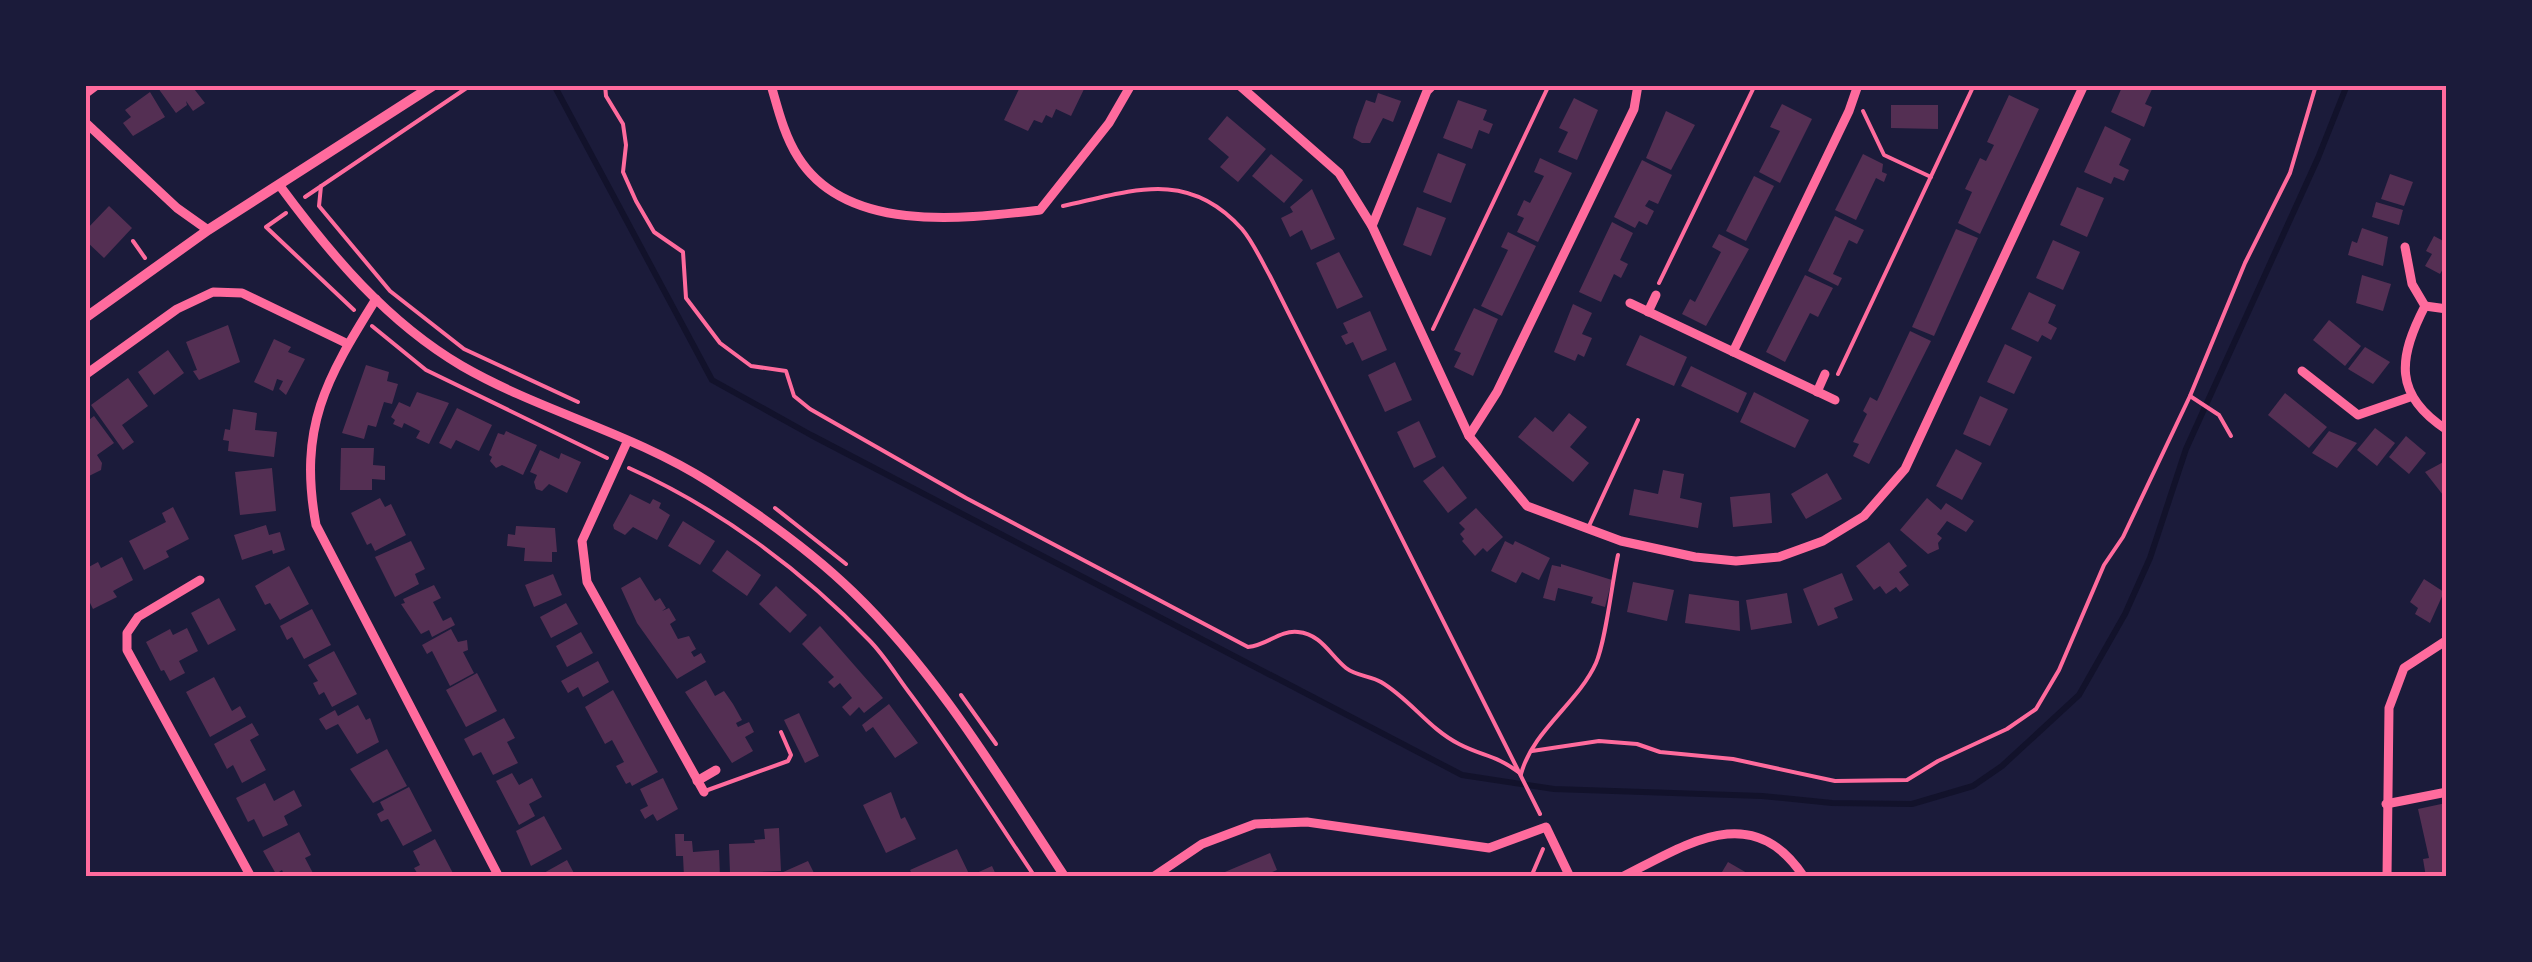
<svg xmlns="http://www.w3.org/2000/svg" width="2532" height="962" font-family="'Exo 2',sans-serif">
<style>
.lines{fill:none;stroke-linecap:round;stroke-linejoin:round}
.stream{stroke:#12122b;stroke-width:6}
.building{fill:#542f53}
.path{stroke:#ff6b9d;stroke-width:4}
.service{stroke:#ff6b9d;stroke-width:4}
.minor{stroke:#ff6b9d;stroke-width:9}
.tertiary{stroke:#ff6b9d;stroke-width:10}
.neatline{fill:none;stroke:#ff6b9d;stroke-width:4}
</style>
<rect width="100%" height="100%" fill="#1b1b3a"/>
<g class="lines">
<polyline class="stream" points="554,85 712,380 811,435 1462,775 1554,789 1762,796 1832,803 1912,804 1973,786 2002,766 2079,695 2125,614 2150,558 2186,449 2318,158 2347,85"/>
</g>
<g class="building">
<polygon points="163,85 191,85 205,103 193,111 186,101 187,105 176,113 158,88"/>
<polygon points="1021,85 1086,85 1071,116 1056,109 1052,118 1046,115 1042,123 1034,120 1028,131 1004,120"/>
<polygon points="2123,85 2154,85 2145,104 2152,107 2144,127 2111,112"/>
<polygon points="150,92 165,117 133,136 123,123 131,117 125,110"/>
<polygon points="1378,93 1401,101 1393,122 1383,118 1370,143 1362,143 1353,138 1356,127 1366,100 1375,103"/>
<polygon points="2009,95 2039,109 1980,234 1958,223 1972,192 1965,189 1980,158 1986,161 1994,145 1987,142"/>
<polygon points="1574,98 1598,110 1577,160 1558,152 1568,132 1559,128"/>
<polygon points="1458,100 1487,110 1483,120 1493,124 1489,134 1479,130 1472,149 1443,138"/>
<polygon points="1782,104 1812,119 1780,183 1759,172 1780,131 1770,127"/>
<polygon points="1891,105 1938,105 1938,129 1891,128"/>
<polygon points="1666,111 1695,125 1671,170 1646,158"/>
<polygon points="1227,116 1266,149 1238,182 1220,167 1229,157 1208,139"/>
<polygon points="2105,126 2131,139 2119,165 2129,170 2124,181 2114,177 2111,184 2084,172"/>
<polygon points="1438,153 1466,164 1451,203 1423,192"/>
<polygon points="1271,154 1303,180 1284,203 1252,176"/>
<polygon points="1863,154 1883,164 1882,172 1887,174 1884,182 1876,178 1856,220 1835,210"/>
<polygon points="1540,158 1572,173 1538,242 1517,232 1524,218 1517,215 1524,200 1530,203 1544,176 1534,172"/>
<polygon points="1642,160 1672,175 1658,204 1649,200 1645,206 1654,211 1647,225 1639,221 1635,228 1614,217"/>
<polygon points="2390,174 2413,182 2404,206 2381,199"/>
<polygon points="1754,176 1774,186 1746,241 1726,231"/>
<polygon points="2077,187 2104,198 2087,237 2060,225"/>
<polygon points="1312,189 1335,239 1311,250 1302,230 1290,237 1281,218 1293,212 1290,207"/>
<polygon points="2376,202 2403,210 2399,225 2372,217"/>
<polygon points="109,206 132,228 104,258 85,240 85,231"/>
<polygon points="1417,207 1446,218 1431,256 1403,245"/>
<polygon points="1835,216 1864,230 1857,244 1849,240 1833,274 1842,278 1838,286 1808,271"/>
<polygon points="1612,222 1633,233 1620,260 1628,264 1621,278 1614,274 1601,302 1579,292"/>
<polygon points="2362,228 2388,237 2383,266 2348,255 2352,241 2357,243"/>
<polygon points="1956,229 1978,238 1934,336 1912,327"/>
<polygon points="1508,232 1536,246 1502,316 1481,306 1508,250 1501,247"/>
<polygon points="1719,234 1749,249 1706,326 1682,314 1690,299 1695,302 1721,252 1712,247"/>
<polygon points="2434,236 2447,243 2447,262 2440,274 2425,266 2432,254 2426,251"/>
<polygon points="2053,240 2080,252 2063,290 2036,278"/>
<polygon points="1339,252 1363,297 1337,309 1316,263"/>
<polygon points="1805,275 1833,288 1818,317 1810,313 1785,362 1766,352"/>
<polygon points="2362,275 2391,284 2383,311 2356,303"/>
<polygon points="2029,292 2056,305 2048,323 2057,328 2051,340 2042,335 2038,342 2011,329"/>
<polygon points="1573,304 1592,313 1582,334 1592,338 1584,357 1578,354 1575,361 1554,352"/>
<polygon points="1474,308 1498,319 1473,376 1454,367 1461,353 1454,350"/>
<polygon points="1370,311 1387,350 1362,361 1353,342 1346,345 1341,336 1348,333 1343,323"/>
<polygon points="2329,320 2361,346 2345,366 2313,340"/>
<polygon points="228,325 240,362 199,380 193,371 197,370 186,342"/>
<polygon points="1910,331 1931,341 1869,464 1853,456 1859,444 1853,442 1867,414 1863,411 1870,397 1877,401"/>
<polygon points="1640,335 1687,357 1674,386 1626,365"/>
<polygon points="274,339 291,347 288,352 305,359 286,395 279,389 283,381 277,379 273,391 254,382"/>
<polygon points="2005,344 2032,357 2014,394 1987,382"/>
<polygon points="2365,347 2390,362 2373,384 2348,369"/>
<polygon points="168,350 184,373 154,395 138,372"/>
<polygon points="1395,362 1412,400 1385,412 1368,375"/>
<polygon points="366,365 389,372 387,381 398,384 392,404 384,402 376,427 368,425 364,439 342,433"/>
<polygon points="1691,366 1747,393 1738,413 1681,386"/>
<polygon points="128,378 148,406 122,425 134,442 123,450 91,405"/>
<polygon points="417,392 449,403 429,444 416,438 420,431 404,423 402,428 393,424 395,420 391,417 399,402 410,407"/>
<polygon points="1754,392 1809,420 1795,448 1740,422"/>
<polygon points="2285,393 2327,427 2309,448 2268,415"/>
<polygon points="1980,396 2008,409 1990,446 1963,434"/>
<polygon points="457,408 492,425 479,451 456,440 451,449 439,443"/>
<polygon points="233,409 257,413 255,430 277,432 274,457 228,451 229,441 223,440 225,429 230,430"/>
<polygon points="1569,413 1587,427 1570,447 1589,463 1573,482 1518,437 1535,417 1553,432"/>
<polygon points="94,416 114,443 97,455 102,463 101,470 85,478 85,423"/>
<polygon points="1419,421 1436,457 1414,468 1397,432"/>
<polygon points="2375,428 2395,443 2377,466 2357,450"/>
<polygon points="506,431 537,445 523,475 502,465 496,468 490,461 492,457 489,455 498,433 504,435"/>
<polygon points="2329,431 2357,443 2337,468 2312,453"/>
<polygon points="2406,436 2426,453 2409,474 2389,457"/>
<polygon points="341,448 374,448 373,465 385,466 385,480 372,479 372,490 340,490"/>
<polygon points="1956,449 1982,463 1962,500 1936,486"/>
<polygon points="540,450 559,459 561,453 581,462 567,493 549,484 542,491 536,489 534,482 537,475 530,472"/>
<polygon points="2447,460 2447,493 2443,495 2425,472"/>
<polygon points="1443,466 1467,498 1448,513 1423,481"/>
<polygon points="272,468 276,511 240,515 235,472"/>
<polygon points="1663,470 1684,474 1680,498 1702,503 1698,528 1629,515 1634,489 1658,494"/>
<polygon points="1827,473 1842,499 1806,519 1791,494"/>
<polygon points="1770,493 1772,523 1733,527 1730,497"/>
<polygon points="630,494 650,504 653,499 661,503 659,508 670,515 657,540 633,527 625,535 614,529 613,525"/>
<polygon points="380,498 385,507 391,504 406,535 375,551 371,543 367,545 351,513"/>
<polygon points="1927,498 1941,510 1946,503 1974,521 1966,532 1947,521 1937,534 1942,538 1938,543 1939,549 1928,554 1900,530"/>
<polygon points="173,507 189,539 166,551 169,557 144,570 129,541 166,522 162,513"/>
<polygon points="1476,508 1503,537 1487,552 1483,548 1475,556 1462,541 1464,539 1460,534 1465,529 1459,523"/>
<polygon points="683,521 715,541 700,565 668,546"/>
<polygon points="266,525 269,535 280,532 285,550 273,554 272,550 242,560 234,535"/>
<polygon points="516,526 555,528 557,552 552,552 552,562 524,561 525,548 507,546 508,534 515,535"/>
<polygon points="411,541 425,569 415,574 419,584 395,597 375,557"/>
<polygon points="1505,541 1513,545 1515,541 1550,558 1539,580 1522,572 1516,583 1491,571"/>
<polygon points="1889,542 1907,566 1899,572 1909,585 1900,592 1896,587 1886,594 1880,586 1874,590 1856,566"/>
<polygon points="727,550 761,575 747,596 712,571"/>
<polygon points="122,557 133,580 113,591 117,597 93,609 85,593 85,569 98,562 101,568"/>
<polygon points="1561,564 1612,580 1605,607 1591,603 1593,597 1558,588 1555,601 1543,598 1552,565 1561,567"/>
<polygon points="289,566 309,604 280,620 270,603 265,605 255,586"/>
<polygon points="1842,573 1853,600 1834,608 1838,618 1818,626 1803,589"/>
<polygon points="553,574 562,595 534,607 525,585"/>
<polygon points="640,577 655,601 660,598 666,608 662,611 669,608 676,620 670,624 678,639 689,636 696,649 691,652 694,657 701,653 706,662 677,679 637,623 621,588"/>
<polygon points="2424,579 2444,592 2430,623 2415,614 2418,608 2410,602"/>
<polygon points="1633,582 1674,590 1667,621 1627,612"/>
<polygon points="434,585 441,598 433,602 443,621 451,617 455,625 432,637 429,630 421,634 401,604 405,603 403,599"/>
<polygon points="776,586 807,615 790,633 759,604"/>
<polygon points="1787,593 1792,623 1751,630 1746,600"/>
<polygon points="1689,594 1739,601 1740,631 1685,623"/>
<polygon points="219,598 236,630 208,645 191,613"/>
<polygon points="566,603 578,624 551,638 540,617"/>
<polygon points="312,609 331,645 304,659 292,637 287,640 280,626"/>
<polygon points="820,626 883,698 864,713 859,707 850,716 842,707 852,698 840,683 834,688 828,682 834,677 802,644"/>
<polygon points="187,628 198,651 179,661 185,673 170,681 164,670 161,671 146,642 170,629 173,635"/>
<polygon points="451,629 458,642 467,640 468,650 463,652 474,673 450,686 432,651 427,654 422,645"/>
<polygon points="581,632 593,653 567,667 556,646"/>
<polygon points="334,651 357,694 332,707 324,692 319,695 313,683 318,681 308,665"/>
<polygon points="598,661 609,682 583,697 578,687 568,693 561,681"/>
<polygon points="477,673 497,711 466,727 446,690"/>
<polygon points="214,677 232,711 240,706 246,717 210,737 186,692"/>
<polygon points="706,680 715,696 724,691 733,704 742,720 736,723 738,727 749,722 754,732 745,737 753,751 732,763 685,692"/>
<polygon points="613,690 658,772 632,786 630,782 626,784 616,766 624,762 612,740 605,744 585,707"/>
<polygon points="889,704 918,743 895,758 873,727 866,732 862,725"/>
<polygon points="358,705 366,720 370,718 379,742 357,754 338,724 326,730 319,719 335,710 338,716"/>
<polygon points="799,713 819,756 805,763 784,720"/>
<polygon points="504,718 515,738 507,742 518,763 493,775 481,752 473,756 464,739"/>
<polygon points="252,723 259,735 250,740 266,770 242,783 233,765 227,769 214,744"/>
<polygon points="387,749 407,786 373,803 350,769"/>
<polygon points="512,773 519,785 532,778 542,797 529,804 535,816 519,825 496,781"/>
<polygon points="663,778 678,809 657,821 653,814 645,819 640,810 648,806 640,789"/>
<polygon points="265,783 274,801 294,790 302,806 284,816 288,825 263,837 254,819 248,822 236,798"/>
<polygon points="409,787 432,831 403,846 388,819 381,822 377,814 384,810 380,802"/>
<polygon points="891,792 901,819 905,817 916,839 886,853 863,805"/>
<polygon points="2446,803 2447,877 2426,877 2423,859 2429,858 2418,809"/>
<polygon points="544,816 562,849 531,866 516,831"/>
<polygon points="779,828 781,871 730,873 729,844 755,843 754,840 765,839 764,829"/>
<polygon points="299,832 311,855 305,858 314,875 285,877 282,870 276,874 263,851"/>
<polygon points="675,834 684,834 684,841 692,841 693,852 719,850 720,877 684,877 683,856 676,856"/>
<polygon points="435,839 455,877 426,877 424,873 419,876 414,868 420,865 413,851"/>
<polygon points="957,849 970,876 992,866 997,877 913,877 910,870"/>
<polygon points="1270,853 1277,870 1261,877 1213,877"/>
<polygon points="567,860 576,877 543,877 542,874"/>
<polygon points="808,861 816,877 783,877 781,873"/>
<polygon points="1728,862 1747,873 1745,877 1719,877"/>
</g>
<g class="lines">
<g class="path">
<path d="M605 85 606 96 623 124 626 145 623 172 636 201 654 232 683 252 686 298 720 343 751 366 786 371 794 396 810 409 966 498 1248 647C1268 645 1279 630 1298 632 1321 634 1330 655 1346 668 1356 676 1371 676 1381 682 1410 699 1429 729 1459 744 1484 757 1495 754 1521 774"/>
<polyline points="1863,111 1884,155 1931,177"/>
<polyline points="321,186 319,206 390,291 464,349 578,402"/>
<polyline points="305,197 471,85"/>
<path d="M1063 206C1131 191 1188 168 1242 229 1253 242 1261 260 1270 276L1540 814"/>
<polyline points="286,213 266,227 354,310"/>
<polyline points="133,241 145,258"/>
<polyline points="1659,283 1755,85"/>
<polyline points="372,326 426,370 607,458"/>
<polyline points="1433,329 1549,85"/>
<polyline points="1838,374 1974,85"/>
<polyline points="2190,396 2219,415 2231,436"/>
<path d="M629 468C718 508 802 570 869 640 885 656 897 677 911 695 955 754 994 816 1035 877"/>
<polyline points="775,508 846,564"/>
<polyline points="961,695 996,744"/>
<polyline points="1532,751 1599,741 1637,744 1660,752 1733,759 1835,781 1907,780 1938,761 2007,729 2036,709 2059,670 2104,565 2123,537 2190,396 2245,263 2290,173 2316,85"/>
<path d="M1521 774C1533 730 1578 703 1596 663 1606 640 1612 582 1618 555"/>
<polyline points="1531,877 1543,849"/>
</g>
<g class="service">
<polyline points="1589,526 1638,420"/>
<polyline points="705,791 788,761 791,755 781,732"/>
</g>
<g class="minor">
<path d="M771 85C778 109 784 135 798 157 846 234 963 219 1040 210L1109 123 1131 85"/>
<polyline points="1239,85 1339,173 1372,226 1469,436 1527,506 1621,541 1695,557 1736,561 1779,557 1823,541 1864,516 1905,469 2084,85"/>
<polyline points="85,94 97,85"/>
<polyline points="85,122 177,208 208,230"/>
<path d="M280 186C331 255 387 322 462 366 540 411 632 433 709 482 759 514 810 550 853 592 938 674 1000 779 1065 877"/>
<polyline points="1372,226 1427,91 1433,85"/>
<path d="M2405 247 2412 284 2425 306C2398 358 2393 395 2447 430"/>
<path d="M376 299C326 379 298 427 316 525L499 877"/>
<polyline points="1630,303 1835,400"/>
<polyline points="2425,306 2447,309"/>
<polyline points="1648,312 1656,295"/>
<polyline points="1733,352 1849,111 1858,85"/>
<polyline points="2302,371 2358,415 2410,397"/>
<polyline points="85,375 177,309 213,292 242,293 348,344"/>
<polyline points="1817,392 1825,374"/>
<polyline points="1469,436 1497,392 1634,109 1638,85"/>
<polyline points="627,442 582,541 587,582 704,792"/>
<polyline points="200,580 138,617 127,633 127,650 251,877"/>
<polyline points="697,781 716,770"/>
<polyline points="2386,804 2447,792"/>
<polyline points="1153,877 1202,844 1255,824 1307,822 1489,848 1546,827 1570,877"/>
<path d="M1622 877C1686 845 1752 798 1804 877"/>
<polyline points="2387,877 2389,708 2404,668 2447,640"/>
</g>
<polyline class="tertiary" points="85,318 208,230 434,85"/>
</g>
<rect width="2532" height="962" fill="none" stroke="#1b1b3a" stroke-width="175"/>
<rect x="88" y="88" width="2356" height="786" class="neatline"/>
</svg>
